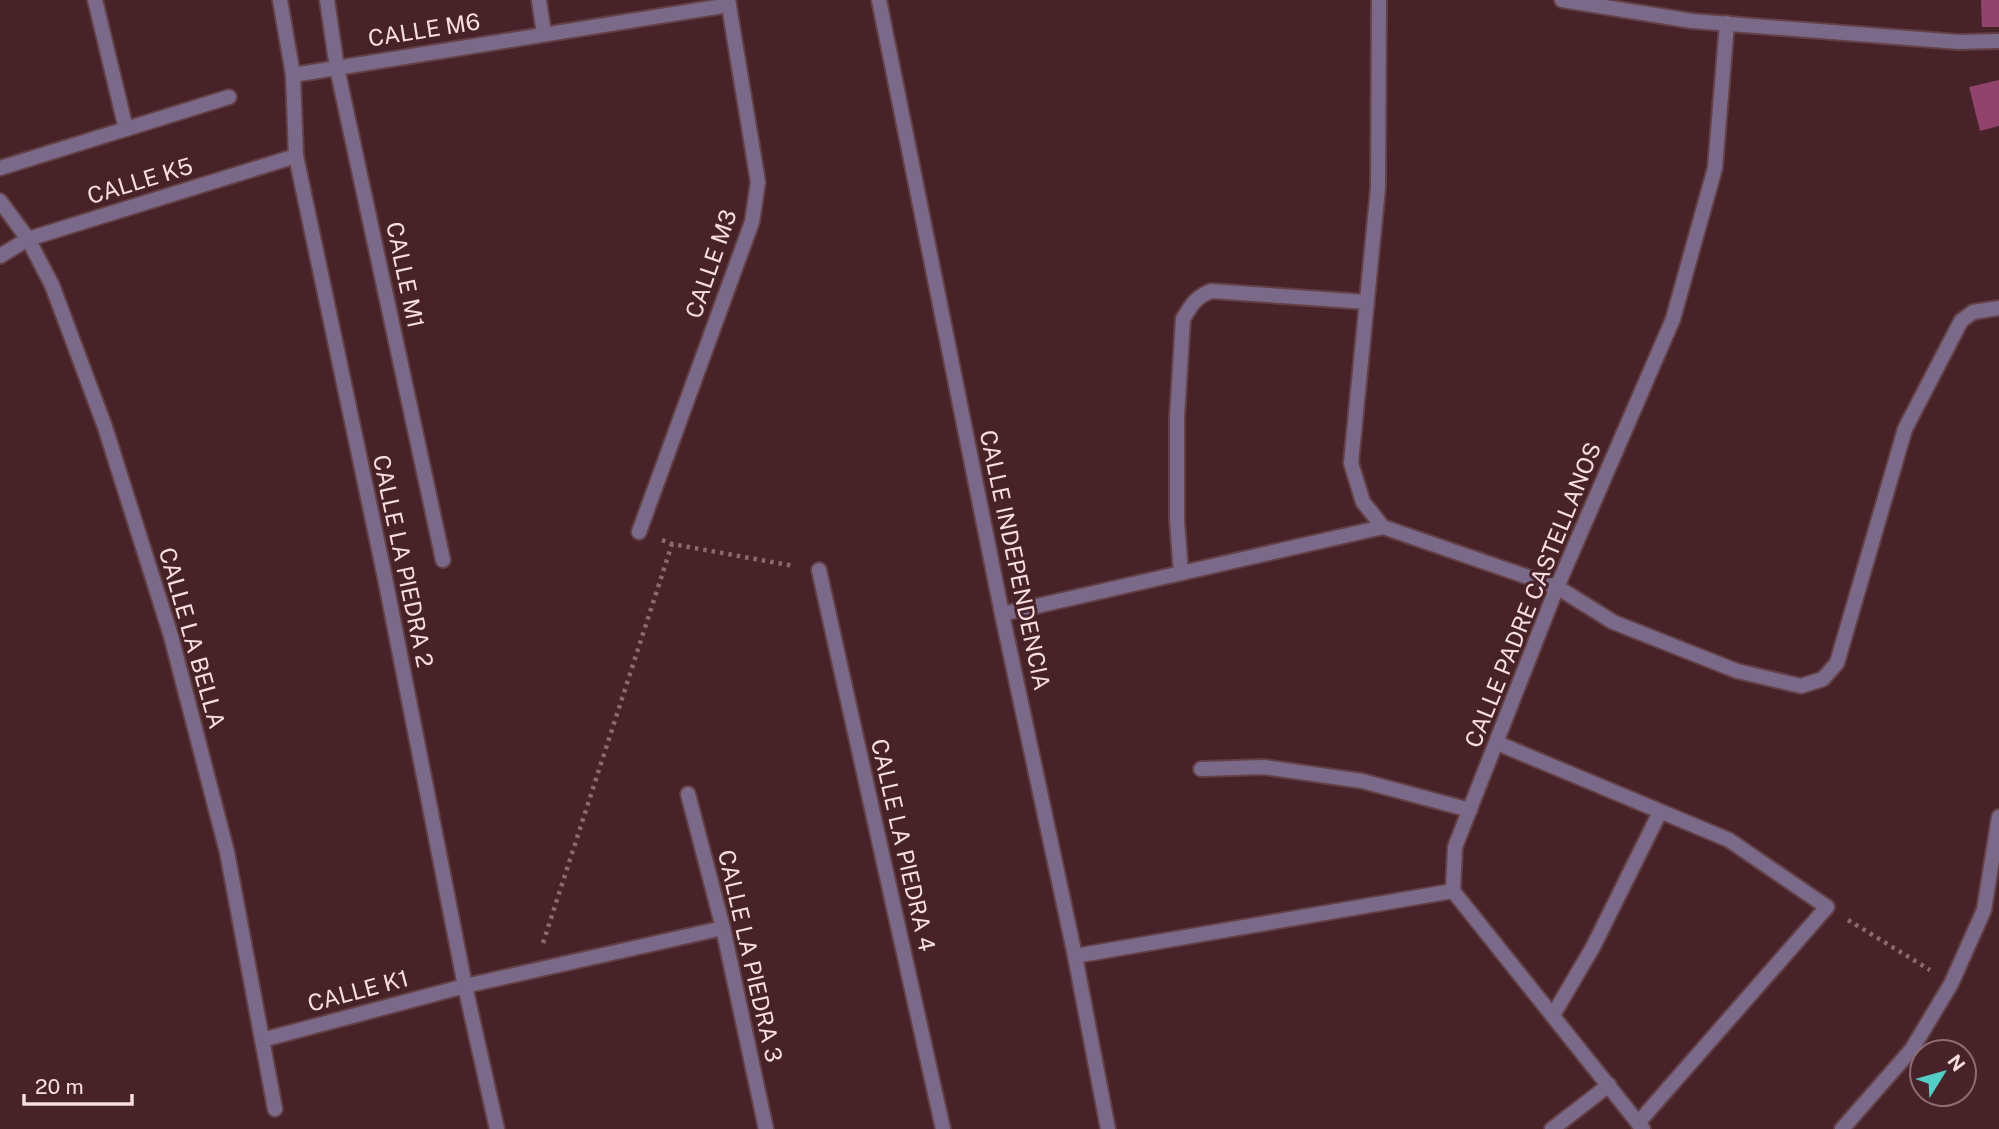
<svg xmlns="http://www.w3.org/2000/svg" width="1999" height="1129" font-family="'Public Sans',sans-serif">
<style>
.building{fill:#92436b}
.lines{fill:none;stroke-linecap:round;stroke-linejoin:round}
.lane-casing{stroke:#634045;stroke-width:18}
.street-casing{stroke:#634045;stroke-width:18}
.path{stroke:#8b6a6f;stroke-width:4.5;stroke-dasharray:3.5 5;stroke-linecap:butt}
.lane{stroke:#7b6989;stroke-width:14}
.street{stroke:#7b6989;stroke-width:14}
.labels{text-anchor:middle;stroke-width:6;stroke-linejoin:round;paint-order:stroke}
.street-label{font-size:23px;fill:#f7dde0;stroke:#472228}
</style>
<rect width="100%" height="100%" fill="#472228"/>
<g class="building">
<polygon points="1981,0 1999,0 1999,27 1982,27"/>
<polygon points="1999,80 1999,126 1980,131 1969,87"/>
</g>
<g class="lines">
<g class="lane-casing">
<g id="lane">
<polyline points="95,0 126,129"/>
<polyline points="327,0 337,68 443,560"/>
<polyline points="539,0 544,34"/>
<polyline points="293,75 729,5"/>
<polyline points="0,168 229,97"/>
<polyline points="0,201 28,239 52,285 105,427 171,636 227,852 275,1109"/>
<polyline points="639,532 752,222 758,182 728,0"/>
<polyline points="819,570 943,1129"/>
<polyline points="688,794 723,928 766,1129"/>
<polyline points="262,1040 465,986 723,928"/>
</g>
</g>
<g class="street-casing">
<g id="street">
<polyline points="280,0 293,75 296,156 385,578 465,986 497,1129"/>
<polyline points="879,0 1002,614 1075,956 1108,1129"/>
<polyline points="1379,0 1378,188 1351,463 1363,502 1383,527 1557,587 1613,622 1737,671 1801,686 1823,679 1837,663 1905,429 1961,321 1973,312 1999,308"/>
<polyline points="1562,0 1692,21 1959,42 1999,41"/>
<polyline points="0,256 28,239 296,156"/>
<path d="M1181 573 1177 521V417L1183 319C1191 305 1196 297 1211 291L1367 302"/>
<polyline points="1002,614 1383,527"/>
<polyline points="1497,743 1729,840 1827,907 1638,1123"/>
<polyline points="1201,769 1264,767 1362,781 1470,810"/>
<polyline points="1075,956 1453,891"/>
<polyline points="1553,1015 1593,947 1660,812"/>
<polyline points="1552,1129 1609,1085"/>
<polyline points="1643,1129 1453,891 1455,847 1557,587 1673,319 1715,168 1727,23"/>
<polyline points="1842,1129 1912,1049 1951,984 1984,910 1999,817"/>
</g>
</g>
<g class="path">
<polyline points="662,540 672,544 794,566"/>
<polyline points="1848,920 1930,970"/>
<polyline points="543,943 672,544"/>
</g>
<use href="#lane" class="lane"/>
<use href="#street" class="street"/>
</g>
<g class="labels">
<g class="street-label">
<text transform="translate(424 30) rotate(-9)" y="8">CALLE M6</text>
<text transform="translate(140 181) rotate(-17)" y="8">CALLE K5</text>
<text transform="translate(711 264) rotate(-71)" y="8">CALLE M3</text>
<text transform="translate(405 275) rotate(78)" y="8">CALLE M1</text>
<text transform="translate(1015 560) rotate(78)" y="8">CALLE INDEPENDENCIA</text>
<text transform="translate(403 561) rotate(78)" y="8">CALLE LA PIEDRA 2</text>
<text transform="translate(1533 595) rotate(-68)" y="8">CALLE PADRE CASTELLANOS</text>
<text transform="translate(192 638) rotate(74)" y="8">CALLE LA BELLA</text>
<text transform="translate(903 845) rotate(77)" y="8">CALLE LA PIEDRA 4</text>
<text transform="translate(750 956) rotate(77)" y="8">CALLE LA PIEDRA 3</text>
<text transform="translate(358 991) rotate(-15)" y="8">CALLE K1</text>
</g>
</g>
<g transform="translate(1943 1073) rotate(53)"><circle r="33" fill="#472228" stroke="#8d6d72" stroke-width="2"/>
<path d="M0-5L12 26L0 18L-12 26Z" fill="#54cdc7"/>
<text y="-10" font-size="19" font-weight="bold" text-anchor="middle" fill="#f7dde0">N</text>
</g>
<path d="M24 1094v10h108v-10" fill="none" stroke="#f7dde0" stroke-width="3.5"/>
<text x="35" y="1094" font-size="21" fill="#f7dde0" stroke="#472228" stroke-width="5" paint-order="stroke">20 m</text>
</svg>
